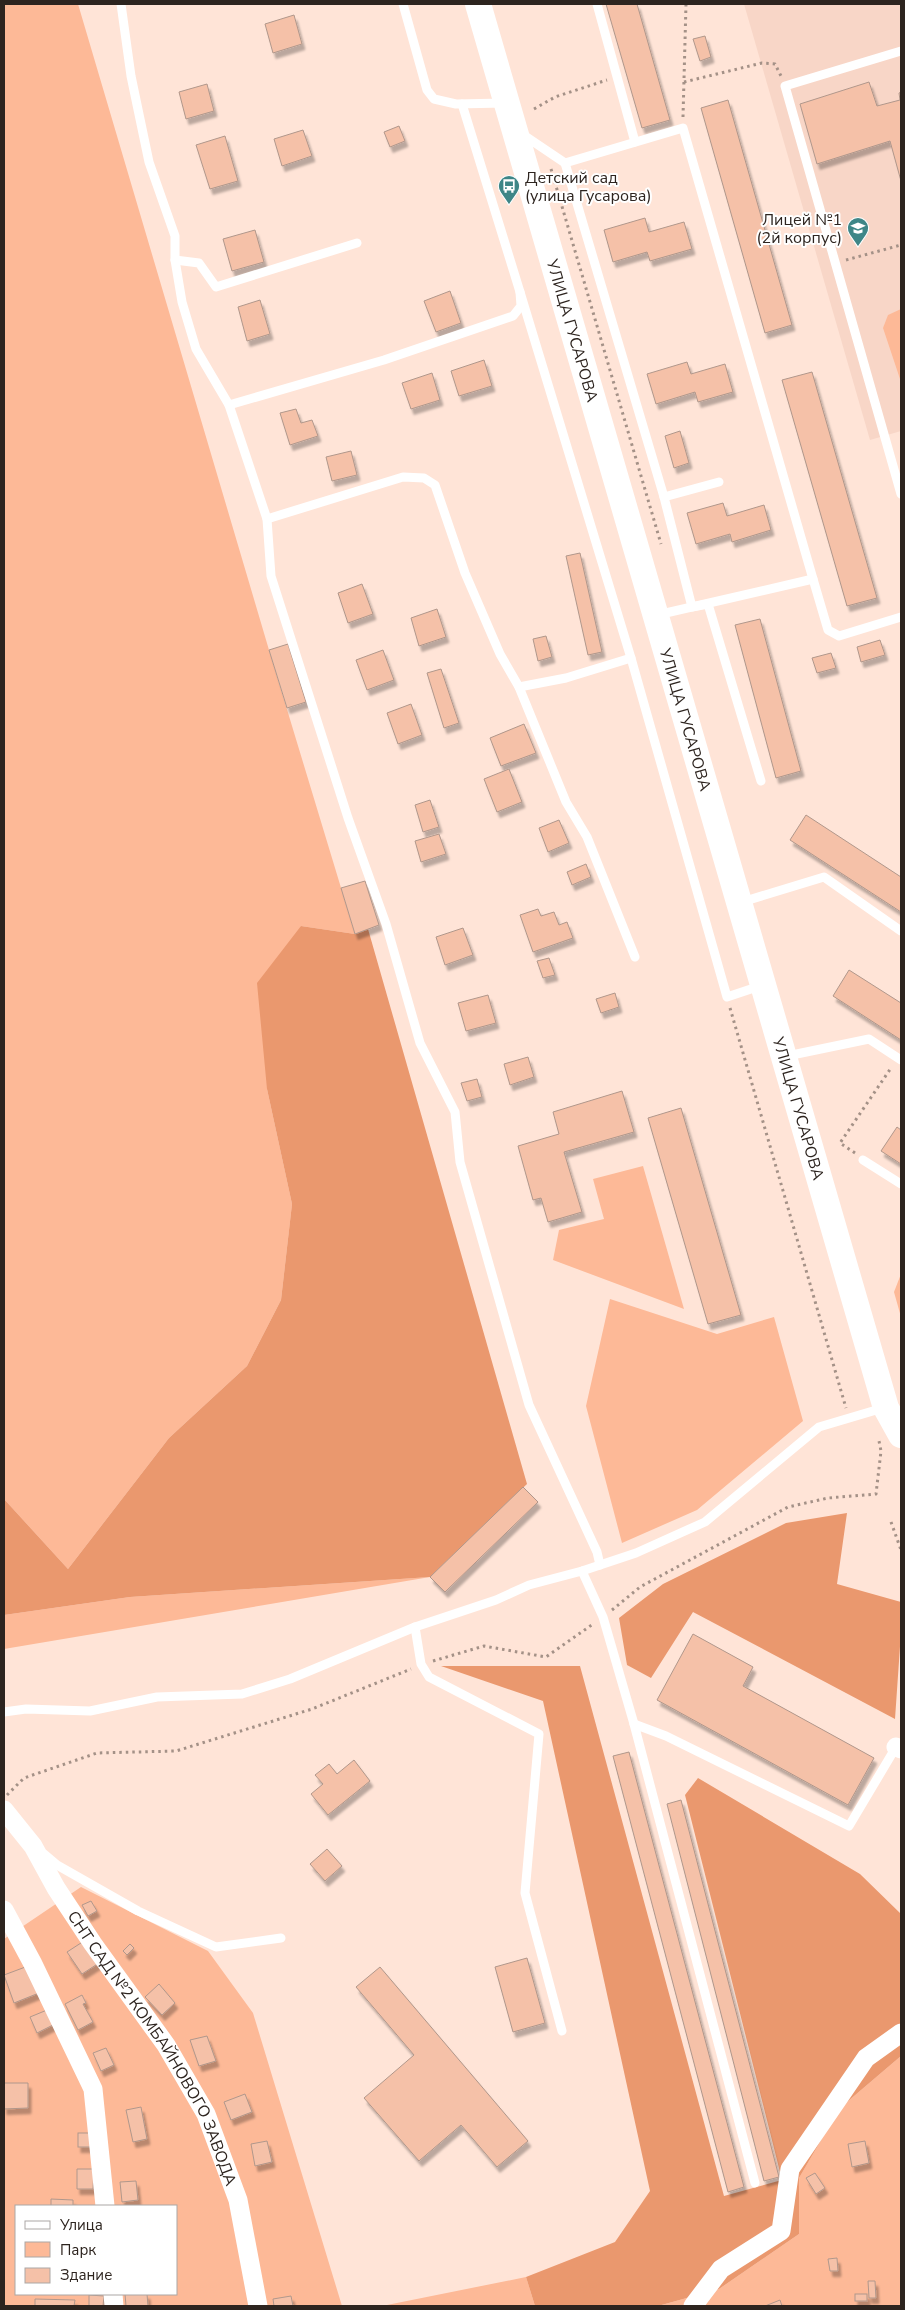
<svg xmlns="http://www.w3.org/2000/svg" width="905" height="2310" font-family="'Nunito Sans',sans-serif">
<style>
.built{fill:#f8d6c7}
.green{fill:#fdb997;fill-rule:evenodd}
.forest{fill:#ea986e}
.building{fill:#f5c1a8;stroke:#b0978b;filter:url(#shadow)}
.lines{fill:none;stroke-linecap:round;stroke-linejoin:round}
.path{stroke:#a49187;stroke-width:3;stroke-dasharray:2.5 4;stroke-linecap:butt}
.lane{stroke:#fff;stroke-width:9}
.street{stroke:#fff;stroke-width:19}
.secondary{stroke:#fff;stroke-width:26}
.labels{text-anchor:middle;stroke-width:4;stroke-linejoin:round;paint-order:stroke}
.poi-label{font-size:16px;fill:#2d241f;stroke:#fff;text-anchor:start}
.street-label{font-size:16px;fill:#2d241f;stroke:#fff}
</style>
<defs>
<filter id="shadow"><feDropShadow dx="3" dy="5.5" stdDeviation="1" flood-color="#0004"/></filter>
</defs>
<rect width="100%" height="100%" fill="#ffe4d7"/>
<polygon class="built" points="744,4 901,4 901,431 870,440"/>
<g class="green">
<polygon points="4,4 78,4 269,650 355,934 301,926 267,1089 292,1204 281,1300 247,1366 169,1438 68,1569 4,1499"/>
<polygon points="901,309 901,382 883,328 888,315"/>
<polygon points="643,1166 684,1309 553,1260 559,1230 604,1219 593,1179"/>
<polygon points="901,1274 901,1317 894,1292"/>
<polygon points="610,1299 717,1334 774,1317 803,1421 697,1510 622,1543 586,1406"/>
<polygon points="430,1577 4,1649 4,1615 130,1597"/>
<path d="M81 1887 208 1951 253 2013 342 2306H4V1939ZM16 2206H176V2294H16Z"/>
<polygon points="901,2056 901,2306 658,2306 719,2289 799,2234 799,2178 840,2108"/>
<polygon points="526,2277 535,2306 382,2306"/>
</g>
<g class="forest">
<polygon points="301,926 355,934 368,929 527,1484 430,1577 130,1597 4,1615 4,1499 68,1569 169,1438 247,1366 281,1300 292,1204 267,1089 257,983"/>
<polygon points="847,1513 837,1584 901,1602 901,1632 895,1719 693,1612 651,1678 627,1665 619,1618 663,1584 786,1523"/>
<polygon points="441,1666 580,1666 724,2196 782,2180 685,1795 698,1778 860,1874 901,1914 901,2056 840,2108 799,2178 799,2234 719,2289 658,2306 535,2306 526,2277 615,2242 650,2191 543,1701"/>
</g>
<g class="building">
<polygon points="606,4 637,4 670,120 642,128"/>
<polygon points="294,15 302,44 273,53 265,24"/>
<polygon points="705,36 711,57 700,61 693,39"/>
<polygon points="869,82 877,106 900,100 899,93 901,92 901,181 890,141 817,164 800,104"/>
<polygon points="207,84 214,111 186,119 179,92"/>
<polygon points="728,100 792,325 765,333 701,108"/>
<polygon points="399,126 405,141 390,147 384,132"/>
<polygon points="303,130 312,156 282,166 274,139"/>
<polygon points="225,136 238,181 210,189 196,145"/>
<polygon points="645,218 649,232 684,222 692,249 650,261 647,252 613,262 604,230"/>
<polygon points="255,230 264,262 232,271 223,239"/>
<polygon points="450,291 461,323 436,332 424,301"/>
<polygon points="260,300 270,334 247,341 238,307"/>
<polygon points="484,360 492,386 459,396 451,371"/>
<polygon points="687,362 691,374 725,364 733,392 698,402 695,392 656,404 647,374"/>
<polygon points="812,372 877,598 847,606 782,380"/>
<polygon points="432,373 440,400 411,409 402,383"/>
<polygon points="296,409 301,423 312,420 318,436 290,445 280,413"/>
<polygon points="680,431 689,463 674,468 665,436"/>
<polygon points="351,451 357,475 332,481 326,457"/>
<polygon points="723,503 727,516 764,505 771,530 732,542 730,534 696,544 687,513"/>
<polygon points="580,553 602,652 588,655 566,556"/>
<polygon points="362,584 373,614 348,623 338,593"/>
<polygon points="437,609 446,637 419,646 411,618"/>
<polygon points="760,619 801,771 776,778 735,625"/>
<polygon points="546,636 552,657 538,661 533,639"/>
<polygon points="880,640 885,655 861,662 857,647"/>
<polygon points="288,644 306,702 287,708 269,650"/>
<polygon points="383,650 394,680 367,690 356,660"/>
<polygon points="831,653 836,668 817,673 812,658"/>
<polygon points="441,669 459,723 444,728 427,673"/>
<polygon points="411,704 422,735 398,744 387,713"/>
<polygon points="524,724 536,753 501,766 490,738"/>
<polygon points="509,769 522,802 497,812 484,779"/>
<polygon points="430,800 439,827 423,832 415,805"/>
<polygon points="806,815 901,877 901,912 790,840"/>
<polygon points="559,820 569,843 548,852 539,828"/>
<polygon points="439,834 446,854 421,862 415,841"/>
<polygon points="586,864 591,877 572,885 567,872"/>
<polygon points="365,881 379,925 355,934 341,888"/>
<polygon points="538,909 541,916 554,912 559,925 567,922 573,938 533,952 520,915"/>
<polygon points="463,928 473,955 445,965 436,937"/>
<polygon points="549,958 555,975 543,978 537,961"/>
<polygon points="849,970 901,1003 901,1040 833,996"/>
<polygon points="615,993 619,1007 601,1013 596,999"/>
<polygon points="488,995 496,1023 466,1031 458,1003"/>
<polygon points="528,1057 534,1077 510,1085 504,1064"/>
<polygon points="477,1079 482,1097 467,1101 461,1083"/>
<polygon points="622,1091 634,1132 564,1152 582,1212 548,1222 541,1198 533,1200 518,1146 559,1134 553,1112"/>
<polygon points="681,1108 741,1315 708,1324 648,1118"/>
<polygon points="897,1127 901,1130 901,1164 881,1151"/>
<polygon points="523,1487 538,1502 445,1592 430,1577"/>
<polygon points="693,1634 753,1667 743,1686 874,1758 848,1805 657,1700"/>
<polygon points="629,1752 744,2187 728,2192 613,1756"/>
<polygon points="354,1760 370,1781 328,1815 311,1794 323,1784 315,1775 329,1764 337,1774"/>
<polygon points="681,1800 779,2177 764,2181 667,1804"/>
<polygon points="327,1849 342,1866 325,1881 310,1864"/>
<polygon points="91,1901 97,1911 88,1916 82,1905"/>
<polygon points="84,1941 99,1963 82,1974 67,1952"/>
<polygon points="130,1944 134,1948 127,1955 123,1951"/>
<polygon points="527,1958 545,2023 513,2032 495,1967"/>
<polygon points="28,1966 39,1993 14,2003 4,1975"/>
<polygon points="380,1967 528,2141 497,2167 461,2125 419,2161 364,2098 414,2055 356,1987"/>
<polygon points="159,1984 175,2003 162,2015 145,1997"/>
<polygon points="82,1995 86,2003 83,2004 93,2022 78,2030 65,2004"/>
<polygon points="47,2010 53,2025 37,2033 30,2017"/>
<polygon points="207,2036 216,2061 199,2066 190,2040"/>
<polygon points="106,2048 114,2065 101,2071 93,2053"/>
<polygon points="4,2083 28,2083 28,2108 4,2109"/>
<polygon points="245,2094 252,2112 231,2120 224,2102"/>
<polygon points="141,2107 147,2139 133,2142 126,2110"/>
<rect x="78" y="2133" width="15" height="14"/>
<polygon points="267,2141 272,2162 255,2166 251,2144"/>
<polygon points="865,2141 869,2163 852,2167 848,2144"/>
<polygon points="77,2169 94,2169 93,2189 77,2189"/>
<polygon points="815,2173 825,2188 816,2194 806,2178"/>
<polygon points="136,2181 138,2200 122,2202 120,2182"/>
<polygon points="51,2199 73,2200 73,2206 51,2206"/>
<polygon points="837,2258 838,2271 830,2271 828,2259"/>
<polygon points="868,2281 875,2281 876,2298 869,2298"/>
<polygon points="125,2294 147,2294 148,2306 126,2306"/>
<rect x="855" y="2294" width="12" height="7"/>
<polygon points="89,2295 104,2296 103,2306 89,2306"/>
<polygon points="291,2296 293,2306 274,2306 273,2299"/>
<polygon points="35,2299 75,2300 74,2306 35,2306"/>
<polygon points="780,2300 782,2306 765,2306"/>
</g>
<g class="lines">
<g class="path">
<polyline points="684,82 762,63 775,64 781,76"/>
<polyline points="534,109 555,97 607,80"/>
<polyline points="683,117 686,4"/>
<polyline points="551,169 661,544"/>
<polyline points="846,260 901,245"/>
<polyline points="730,1008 846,1408"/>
<polyline points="855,1153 840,1143 891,1068"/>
<polyline points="891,1522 901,1550"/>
<polyline points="612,1610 640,1587 788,1507 828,1498 876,1494 881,1451 879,1441"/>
<polyline points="433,1661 484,1646 546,1657 593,1624"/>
<polyline points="7,1795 24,1778 97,1753 176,1751 312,1709 411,1669"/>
</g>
<g class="lane">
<polyline points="121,4 131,76 149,162 175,236 175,260 182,302 196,349 229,405 267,519 271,576 348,818 386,924 420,1043 455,1112 460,1162 529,1405 597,1552 600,1565"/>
<polyline points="403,4 427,90 434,99 456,104 504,103"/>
<polyline points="597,4 635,142"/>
<polyline points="901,51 785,86 901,494"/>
<polyline points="522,134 565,163 683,128 813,579"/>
<polyline points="565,163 664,497 692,607 708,604 761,781"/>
<polyline points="175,260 199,263 216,287 357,243"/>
<polyline points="520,292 631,658 727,997 760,986"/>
<polyline points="229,405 384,360 513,316 521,306 520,292 462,104"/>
<polyline points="664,497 719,482"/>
<polyline points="267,519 403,477 424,478 435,485 465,573 500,654 519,687 566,802 587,837 635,957"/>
<polyline points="657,615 813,579 828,630 839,636 901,617"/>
<polyline points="519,687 566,678 631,658"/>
<polyline points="742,902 824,877 901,931"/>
<polyline points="787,1056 869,1039 901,1060"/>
<polyline points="863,1160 901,1184"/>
<polyline points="582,1571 603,1617 634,1724"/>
<polyline points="415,1627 421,1664 429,1677 539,1734 525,1893 562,2031"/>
<polyline points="4,1712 26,1709 90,1711 157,1697 242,1694 290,1679 415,1627 496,1600 529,1585 582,1571 636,1553 705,1522 819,1427 883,1408"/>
<polyline points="44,1854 57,1865 138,1911 216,1947 281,1938"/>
<polyline points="755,2183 634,1724 666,1736 849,1826 896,1747"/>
</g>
<g class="street">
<polyline points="896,1747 901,1749"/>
<path id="s1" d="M4 1810 33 1846 56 1888 93 1944 166 2045 206 2114 238 2200 258 2306"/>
<polyline points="4,1910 33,1964 93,2089 105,2206"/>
<polyline points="113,2294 114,2306"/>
<polyline points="693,2306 721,2269 781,2231 790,2169 866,2058 901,2033"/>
</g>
<path class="secondary" id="s2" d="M478 4 886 1408 901 1435"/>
</g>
<defs>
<g id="bus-pin" transform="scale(1.125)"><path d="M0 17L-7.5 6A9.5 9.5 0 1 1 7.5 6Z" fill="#3e8687" stroke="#fff"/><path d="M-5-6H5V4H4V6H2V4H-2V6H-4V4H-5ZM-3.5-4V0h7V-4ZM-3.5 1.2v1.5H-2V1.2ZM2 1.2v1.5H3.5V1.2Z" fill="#fff"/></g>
<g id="school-pin" transform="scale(1.125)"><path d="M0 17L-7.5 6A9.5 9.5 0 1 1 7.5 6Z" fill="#3e8687" stroke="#fff"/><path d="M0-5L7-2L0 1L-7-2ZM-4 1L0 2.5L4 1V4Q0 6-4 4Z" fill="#fff"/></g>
</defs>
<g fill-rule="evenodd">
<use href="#bus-pin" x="509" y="186"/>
<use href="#school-pin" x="858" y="228"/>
</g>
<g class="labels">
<g class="poi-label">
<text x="525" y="183">Детский сад<tspan x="525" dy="18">(улица Гусарова)</tspan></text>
<text x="842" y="225" text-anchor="end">Лицей №1<tspan x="842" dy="18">(2й корпус)</tspan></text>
</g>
<g class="street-label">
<text dy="6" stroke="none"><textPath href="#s2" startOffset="340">УЛИЦА ГУСАРОВА</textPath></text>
<text dy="6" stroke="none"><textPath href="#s2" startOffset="745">УЛИЦА ГУСАРОВА</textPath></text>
<text dy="6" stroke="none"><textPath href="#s2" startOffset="1150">УЛИЦА ГУСАРОВА</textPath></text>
<text dy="6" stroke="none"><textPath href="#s1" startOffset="282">СНТ САД №2 КОМБАЙНОВОГО ЗАВОДА</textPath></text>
</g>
</g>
<rect width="905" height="2310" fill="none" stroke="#2d241f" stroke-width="10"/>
<rect x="15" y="2205" width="162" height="90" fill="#ffffff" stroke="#aba7a5"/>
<rect x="25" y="2221" width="25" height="8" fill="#ffffff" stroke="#aba7a5"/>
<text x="60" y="2230" font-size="15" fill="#2d241f">Улица</text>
<rect x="25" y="2242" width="25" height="15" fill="#fdb997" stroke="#aba7a5"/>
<text x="60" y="2255" font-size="15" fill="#2d241f">Парк</text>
<rect x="25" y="2268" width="25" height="15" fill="#f5c1a8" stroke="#aba7a5"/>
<text x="60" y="2280" font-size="15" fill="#2d241f">Здание</text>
</svg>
